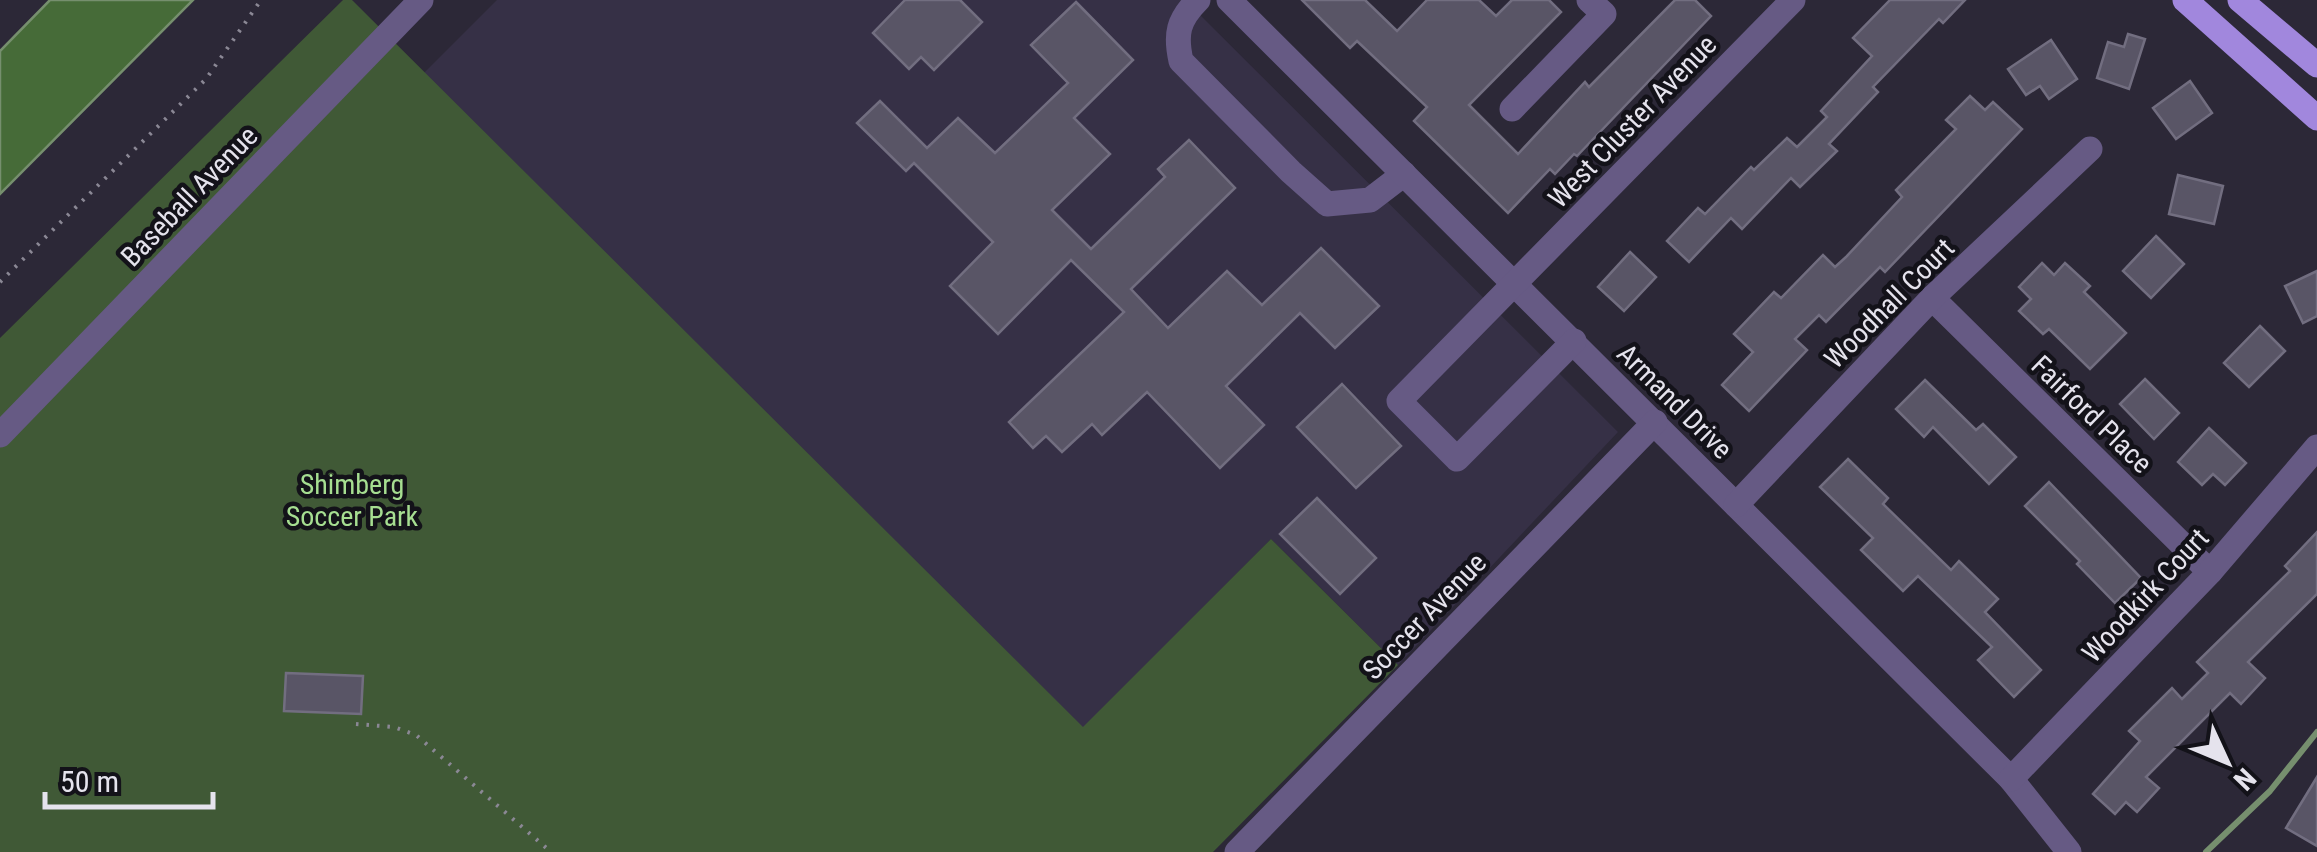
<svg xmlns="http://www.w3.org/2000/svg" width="2317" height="852" font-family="'Roboto Condensed',sans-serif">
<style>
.built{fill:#363046}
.green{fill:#405936}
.water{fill:#466b38;stroke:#768f6e;stroke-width:2.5}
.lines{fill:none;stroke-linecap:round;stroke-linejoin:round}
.stream{stroke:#768f6e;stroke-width:6}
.building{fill:#595566;stroke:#726e80;stroke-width:2.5}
.path{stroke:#8b8895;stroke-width:4;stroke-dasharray:2.5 8;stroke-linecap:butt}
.minor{stroke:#665a84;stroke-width:25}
.major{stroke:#a187dd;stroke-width:25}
.labels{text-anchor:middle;stroke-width:9;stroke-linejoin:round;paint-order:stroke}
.street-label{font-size:28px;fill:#e5e3ed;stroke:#131219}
.park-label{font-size:28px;fill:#a6de91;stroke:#131219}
</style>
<rect width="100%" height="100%" fill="#2c2837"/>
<polygon class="built" points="497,0 1185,0 1618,432 1398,665 1271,539 1083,728 424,73"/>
<polygon class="green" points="343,0 352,0 1083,727 1271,539 1398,665 1213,852 0,852 0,338"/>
<polygon class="water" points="50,0 193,0 0,194 0,51"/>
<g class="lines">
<polyline class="stream" points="2206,852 2270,791 2317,732"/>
</g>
<g class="building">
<polygon points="905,0 960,0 982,22 934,70 921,57 909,69 873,33"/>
<polygon points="1302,0 1365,0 1397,31 1427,0 1479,0 1496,16 1512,0 1549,0 1561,12 1469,105 1518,154 1585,82 1589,87 1675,0 1695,0 1711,16 1577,156 1574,154 1555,174 1550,169 1508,213 1414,121 1427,107 1357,41 1350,48"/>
<polygon points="1890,0 1965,0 1943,23 1939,19 1873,87 1878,92 1829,144 1837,151 1800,187 1791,178 1742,229 1731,218 1689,262 1667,241 1698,208 1705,214 1751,167 1754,170 1787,138 1797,147 1827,117 1821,111 1872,56 1853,38"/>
<polygon points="1076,2 1133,60 1074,118 1110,154 1052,210 1091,249 1165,177 1158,169 1189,140 1235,188 1131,289 1168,328 1227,271 1262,305 1321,248 1379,306 1335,348 1300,313 1226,386 1264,425 1220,468 1147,392 1102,435 1092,424 1062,452 1046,436 1033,448 1009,422 1124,312 1071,260 998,334 950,286 993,242 914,163 906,171 857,123 880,101 927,148 958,118 995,153 1068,83 1031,45"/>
<polygon points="2128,34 2145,39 2129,89 2097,78 2108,42 2124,47"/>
<polygon points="2051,40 2077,79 2049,99 2040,86 2026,95 2008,69"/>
<polygon points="2190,81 2212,113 2176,139 2153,108"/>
<polygon points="1970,96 1985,110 1993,102 2022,129 1885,272 1880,267 1826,322 1819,315 1795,339 1807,350 1749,411 1722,385 1753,352 1734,334 1774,292 1781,298 1823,255 1835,267 1846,257 1902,197 1896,190 1956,129 1946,120"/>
<polygon points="2178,175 2223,186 2214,224 2169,214"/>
<polygon points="2156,236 2184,264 2151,298 2123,271"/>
<polygon points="1630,252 1656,277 1624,311 1598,287"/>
<polygon points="2042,263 2054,275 2065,263 2090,286 2084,292 2126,333 2090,369 2049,329 2043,334 2019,311 2031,299 2019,287"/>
<polygon points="2317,271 2317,316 2303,323 2285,286"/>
<polygon points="2260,326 2285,351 2249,387 2224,363"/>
<polygon points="2145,379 2179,413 2154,439 2120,404"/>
<polygon points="1925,380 1976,430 1983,424 2016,457 1989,484 1933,427 1924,437 1896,409"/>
<polygon points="1342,384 1401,446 1356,488 1297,427"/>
<polygon points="2209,428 2246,463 2225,485 2213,474 2202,485 2178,462"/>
<polygon points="1848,459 1888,498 1883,504 1951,570 1959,561 1998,599 1985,612 2041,670 2014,697 1978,660 1992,647 1918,576 1903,591 1861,550 1873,538 1820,487"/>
<polygon points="2049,482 2141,578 2115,603 2077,564 2080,561 2025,506"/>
<polygon points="1317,498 1376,558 1340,594 1280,534"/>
<polygon points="2317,532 2317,594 2248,662 2265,678 2241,704 2230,693 2146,777 2159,788 2137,812 2126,802 2115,814 2093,794 2140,741 2129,731 2172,688 2182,699 2208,673 2197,662 2290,571 2285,566"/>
<polygon points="286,673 363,676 361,714 284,711"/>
<polygon points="2317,777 2317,846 2286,828"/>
</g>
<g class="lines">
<g class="path">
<polyline points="0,282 206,79 261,0"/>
<polyline points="356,724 394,727 416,735 551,852"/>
</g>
<g class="minor">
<path d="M1198 0C1178 20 1175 34 1181 61L1291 172 1327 204 1370 200 1404 174"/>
<polyline points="1229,0 2011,779 2069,852"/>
<polyline points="1512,109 1604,14 1589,0"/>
<polyline points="1932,298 2210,572"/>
<polyline points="1574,341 1457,459 1399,401 1793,0"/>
<polyline points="0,435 421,0"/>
<polyline points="1736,505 1932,298 2090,149"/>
<polyline points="2011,779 2210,572 2317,447"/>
<polyline points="1237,852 1655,422"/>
</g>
<g class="major">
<polyline points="2185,0 2317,118"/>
<polyline points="2240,0 2317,65"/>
</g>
</g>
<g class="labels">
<g class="street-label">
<text transform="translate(1632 121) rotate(-46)" y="10">West Cluster Avenue</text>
<text transform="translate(189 196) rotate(-46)" y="10">Baseball Avenue</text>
<text transform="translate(1889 303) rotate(-45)" y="10">Woodhall Court</text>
<text transform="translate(1675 401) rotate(45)" y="10">Armand Drive</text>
<text transform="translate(2092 414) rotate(44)" y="10">Fairford Place</text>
<text transform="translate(2145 595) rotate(-47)" y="10">Woodkirk Court</text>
<text transform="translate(1424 616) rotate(-46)" y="10">Soccer Avenue</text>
</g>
<g class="park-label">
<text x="352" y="494">Shimberg<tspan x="352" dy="32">Soccer Park</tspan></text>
</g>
</g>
<g transform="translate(2227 762) rotate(134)" stroke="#131219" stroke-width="8" paint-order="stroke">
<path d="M0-8L18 38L0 25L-18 38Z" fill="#e5e3ed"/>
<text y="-15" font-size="28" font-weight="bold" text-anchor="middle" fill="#e5e3ed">N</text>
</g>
<path d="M45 792v15h168v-15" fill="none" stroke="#e5e3ed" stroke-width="5"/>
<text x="60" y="792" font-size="30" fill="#e5e3ed" stroke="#131219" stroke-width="8" paint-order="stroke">50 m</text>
</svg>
